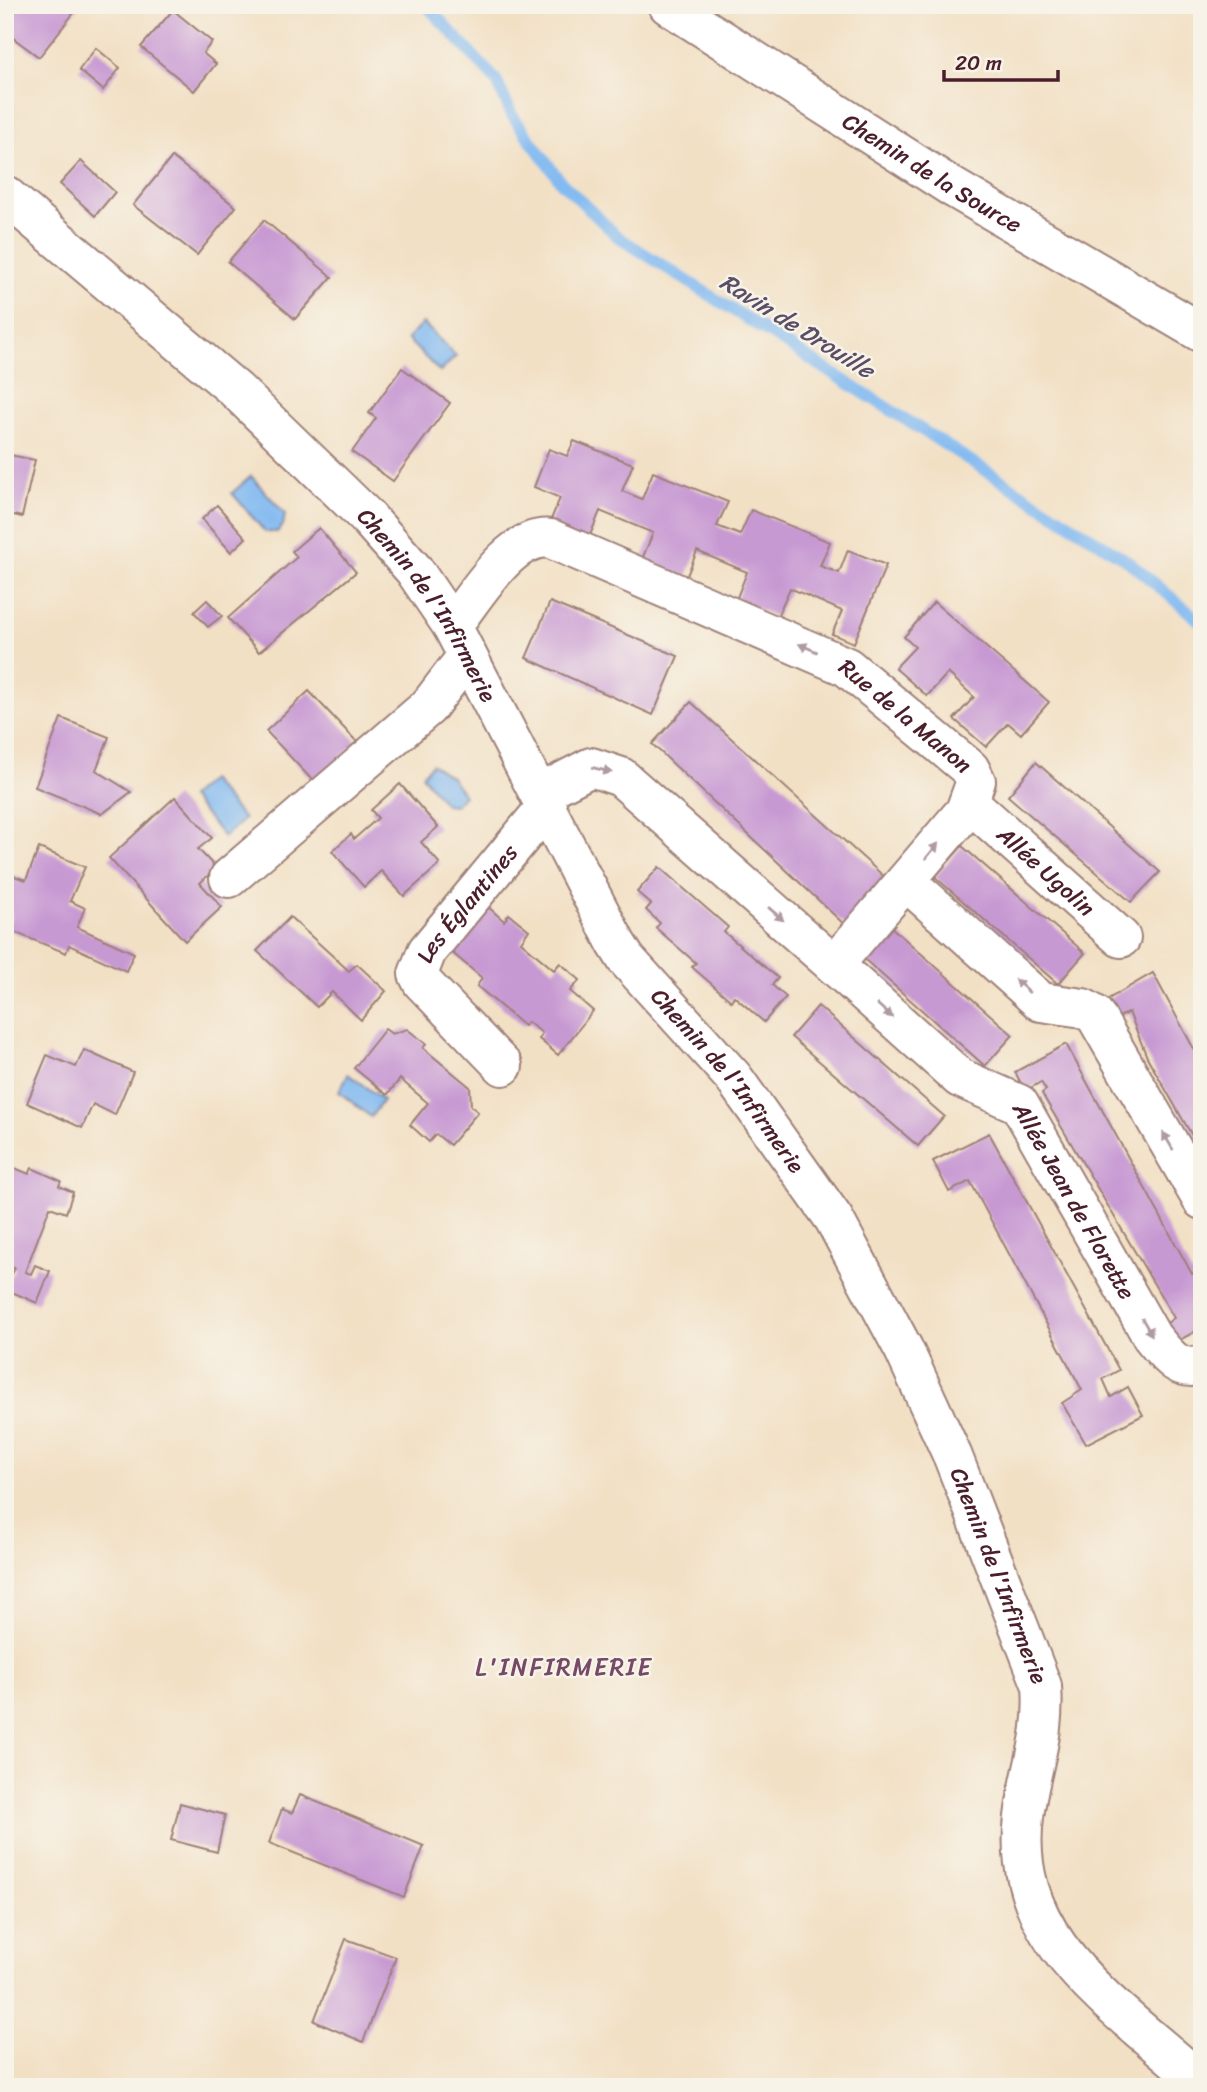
<svg xmlns="http://www.w3.org/2000/svg" width="1207" height="2092" font-family="Sriracha,sans-serif">
<style>
.water{fill:#81b9f1;stroke:#666c8e;stroke-width:2}
.lines{fill:none;stroke-linecap:round;stroke-linejoin:round}
.stream{stroke:#81b9f1;stroke-width:12}
.building{fill:#c799d3}
.street-casing{stroke:#9e8078;stroke-width:42}
.street{stroke:#fff;stroke-width:38}
.oneway{fill:#ae9aa0}
.labels{text-anchor:middle;stroke-width:5;stroke-linejoin:round;paint-order:stroke}
.street-label{font-size:23px;fill:#4a1f2b;stroke:#f7f3e8}
.water-label{font-size:24px;font-style:italic;fill:#5a4d66;stroke:#f7f3e8}
.neighbourhood-label{font-size:24px;letter-spacing:2px;fill:#764a66;stroke:#f7f3e8}
</style>
<rect width="100%" height="100%" fill="#f7f3e8"/>
<filter id="ink" filterUnits="userSpaceOnUse"><feTurbulence type="fractalNoise" baseFrequency=".0143" numOctaves="2"/><feDisplacementMap in="SourceGraphic" scale="14" xChannelSelector="R" yChannelSelector="G"/><feConvolveMatrix kernelMatrix="1 2 1 2 8 2 1 2 1" color-interpolation-filters="sRGB"/></filter>
<filter id="wash" filterUnits="userSpaceOnUse"><feTurbulence type="fractalNoise" baseFrequency=".00686" numOctaves="4" result="noise"/><feDisplacementMap in="SourceGraphic" scale="28" xChannelSelector="R" yChannelSelector="G"/><feGaussianBlur stdDeviation="1.57" result="paint"/><feColorMatrix in="noise" values="0 0 0 0 0 0 0 0 0 0 0 0 0 0 0 0 0 1.4 0 .05"/><feComposite in="paint" operator="in"/></filter>
<g filter="url(#wash)">
<rect width="100%" height="100%" fill="#f2e0c5"/>
<g class="water">
<polygon points="423,323 456,356 440,372 407,339"/>
<polygon points="251,476 285,514 283,525 277,532 265,532 232,493"/>
<polygon points="432,764 451,777 464,795 455,805 445,804 422,775"/>
<polygon points="210,780 244,819 224,837 190,797"/>
<polygon points="348,1074 383,1100 371,1117 339,1092"/>
</g>
<g class="lines">
<polyline class="stream" points="426,5 496,80 512,115 561,182 618,237 1128,561 1202,623"/>
</g>
<g id="blocks">
<g class="building">
<polygon points="5,5 80,5 39,57 5,32"/>
<polygon points="173,10 212,42 203,53 216,64 194,91 141,47"/>
<polygon points="96,48 120,68 103,90 79,70"/>
<polygon points="172,157 236,207 197,255 133,205"/>
<polygon points="81,161 115,192 95,216 60,184"/>
<polygon points="264,220 332,277 295,319 228,262"/>
<polygon points="402,368 450,403 393,481 352,452 376,418 369,413"/>
<polygon points="574,441 633,464 622,491 642,499 653,472 728,502 717,526 740,535 751,510 830,542 820,566 839,573 848,550 886,565 854,643 832,634 842,611 790,588 777,617 736,600 747,572 697,551 684,583 640,564 653,533 600,511 586,545 547,529 560,498 534,487 549,449 567,456"/>
<polygon points="5,454 35,460 22,517 5,513"/>
<polygon points="217,505 246,538 231,552 202,519"/>
<polygon points="319,528 356,572 259,652 228,618 297,557 292,551"/>
<polygon points="207,600 222,616 208,627 194,612"/>
<polygon points="550,602 678,656 653,715 526,658"/>
<polygon points="934,602 1049,702 1021,734 1008,723 986,747 954,719 974,697 948,673 927,696 895,668 915,647 904,637"/>
<polygon points="309,691 357,742 314,782 266,731"/>
<polygon points="691,702 890,882 847,927 652,744"/>
<polygon points="61,718 109,737 96,770 131,792 102,814 35,787"/>
<polygon points="1036,762 1160,872 1131,902 1008,796"/>
<polygon points="400,784 438,827 421,842 440,864 404,896 381,871 364,887 332,851 351,834 354,839 378,818 371,810"/>
<polygon points="175,797 212,838 198,849 216,868 200,883 222,907 185,941 109,858"/>
<polygon points="962,846 1085,953 1058,984 935,877"/>
<polygon points="39,848 85,867 70,901 85,908 77,927 134,953 126,971 69,945 66,953 6,929 12,915 5,913 5,873 26,880"/>
<polygon points="659,867 728,927 724,932 778,978 772,985 786,997 764,1022 734,996 731,1001 692,967 696,963 656,928 660,923 646,910 651,904 637,892"/>
<polygon points="486,905 504,921 509,914 529,930 521,942 554,970 560,963 580,980 570,991 593,1011 558,1055 539,1039 542,1033 528,1022 524,1026 477,986 482,978 449,950"/>
<polygon points="290,917 349,971 357,964 386,991 361,1020 332,992 317,1007 257,951"/>
<polygon points="890,926 1013,1035 985,1066 864,959"/>
<polygon points="1153,973 1202,1064 1202,1153 1147,1057 1129,1012 1114,1020 1105,1001"/>
<polygon points="818,1006 944,1116 918,1146 791,1037"/>
<polygon points="385,1029 392,1034 407,1029 426,1044 423,1048 470,1087 471,1106 478,1112 450,1145 436,1134 429,1142 410,1125 428,1103 400,1079 387,1095 354,1068"/>
<polygon points="1066,1044 1192,1274 1202,1269 1202,1328 1176,1342 1164,1325 1174,1318 1045,1099 1042,1093 1046,1090 1041,1082 1025,1091 1015,1072"/>
<polygon points="84,1050 133,1072 115,1115 93,1104 82,1128 27,1103 47,1055 76,1067"/>
<polygon points="989,1133 1119,1370 1103,1379 1111,1397 1128,1387 1143,1415 1086,1444 1062,1403 1082,1390 970,1181 949,1192 933,1161"/>
<polygon points="5,1164 29,1174 32,1168 61,1181 59,1186 73,1192 66,1213 50,1207 25,1272 31,1274 35,1265 50,1271 37,1303 5,1289 5,1281 8,1282 15,1268 5,1264"/>
<polygon points="300,1795 424,1846 404,1897 269,1843 282,1809 292,1813"/>
<polygon points="180,1803 225,1815 217,1852 171,1840"/>
<polygon points="346,1939 396,1957 363,2042 314,2021"/>
</g>
</g>
</g>
<g filter="url(#ink)">
<use href="#blocks" fill-opacity="0" stroke="#9e8078" stroke-width="2"/>
<g class="lines">
<g class="street-casing">
<g id="street">
<path id="s1" d="M668 5 952 187 1202 333"/>
<path id="s2" d="M5 195 236 390 367 517 414 570 452 626 616 943 626 959 733 1077 834 1219 904 1350 953 1457 1042 1686C1046 1738 1030 1768 1024 1817 1009 1937 1109 2001 1188 2071L1200 2087"/>
<path id="s3" d="M452 626C475 597 511 533 551 539L847 667 970 769 976 781 965 811 834 965 621 777 591 767 541 793"/>
<path id="s4" d="M970 803 1121 938"/>
<polyline points="229,878 428,707 467,656"/>
<polyline points="907,882 1041,1002 1083,1008 1095,1015 1202,1200"/>
<path id="s5" d="M834 965 960 1078 1019 1104 1152 1337C1166 1354 1178 1373 1202 1365"/>
<path id="s6" d="M503 1066 422 982 418 974 427 951 547 806"/>
</g>
</g>
<use href="#street" class="street"/>
</g>
<defs><path id="oneway-solid" d="M-6-.8H1V-3.2L6.5 0L1 3.2V.8H-6Z" transform="scale(1.75)"/></defs>
<g class="oneway">
<use href="#oneway-solid" transform="translate(808 648) rotate(-157)"/>
<use href="#oneway-solid" transform="translate(602 770) rotate(15)"/>
<use href="#oneway-solid" transform="translate(932 851) rotate(-51)"/>
<use href="#oneway-solid" transform="translate(776 914) rotate(41)"/>
<use href="#oneway-solid" transform="translate(1022 986) rotate(-138)"/>
<use href="#oneway-solid" transform="translate(885 1011) rotate(42)"/>
<use href="#oneway-solid" transform="translate(1168 1141) rotate(-120)"/>
<use href="#oneway-solid" transform="translate(1147 1327) rotate(60)"/>
</g>
</g>
<g class="labels">
<g class="street-label">
<text dy="8" stroke="none"><textPath href="#s1" startOffset="313">Chemin de la Source</textPath></text>
<text dy="8" stroke="none"><textPath href="#s2" startOffset="592">Chemin de l'Infirmerie</textPath></text>
<text dy="8" stroke="none"><textPath href="#s3" startOffset="536">Rue de la Manon</textPath></text>
<text dy="8" stroke="none"><textPath href="#s4" startOffset="102">Allée Ugolin</textPath></text>
<text dy="8" stroke="none"><textPath href="#s6" startOffset="212">Les Églantines</textPath></text>
<text dy="8" stroke="none"><textPath href="#s2" startOffset="1158">Chemin de l'Infirmerie</textPath></text>
<text dy="8" stroke="none"><textPath href="#s5" startOffset="345">Allée Jean de Florette</textPath></text>
<text dy="8" stroke="none"><textPath href="#s2" startOffset="1726">Chemin de l'Infirmerie</textPath></text>
</g>
<g class="water-label">
<text transform="translate(797 326) rotate(32)" y="8">Ravin de Drouille</text>
</g>
<g class="neighbourhood-label">
<text x="564" y="1675">L'INFIRMERIE</text>
</g>
</g>
<rect width="1207" height="2092" fill="none" stroke="#f7f3e8" stroke-width="28"/>
<path d="M944 70v10h114v-10" fill="none" stroke="#4a1f2b" stroke-width="3.5"/>
<text x="955" y="70" font-size="21" fill="#4a1f2b" stroke="#f7f3e8" stroke-width="5" paint-order="stroke">20 m</text>
</svg>
